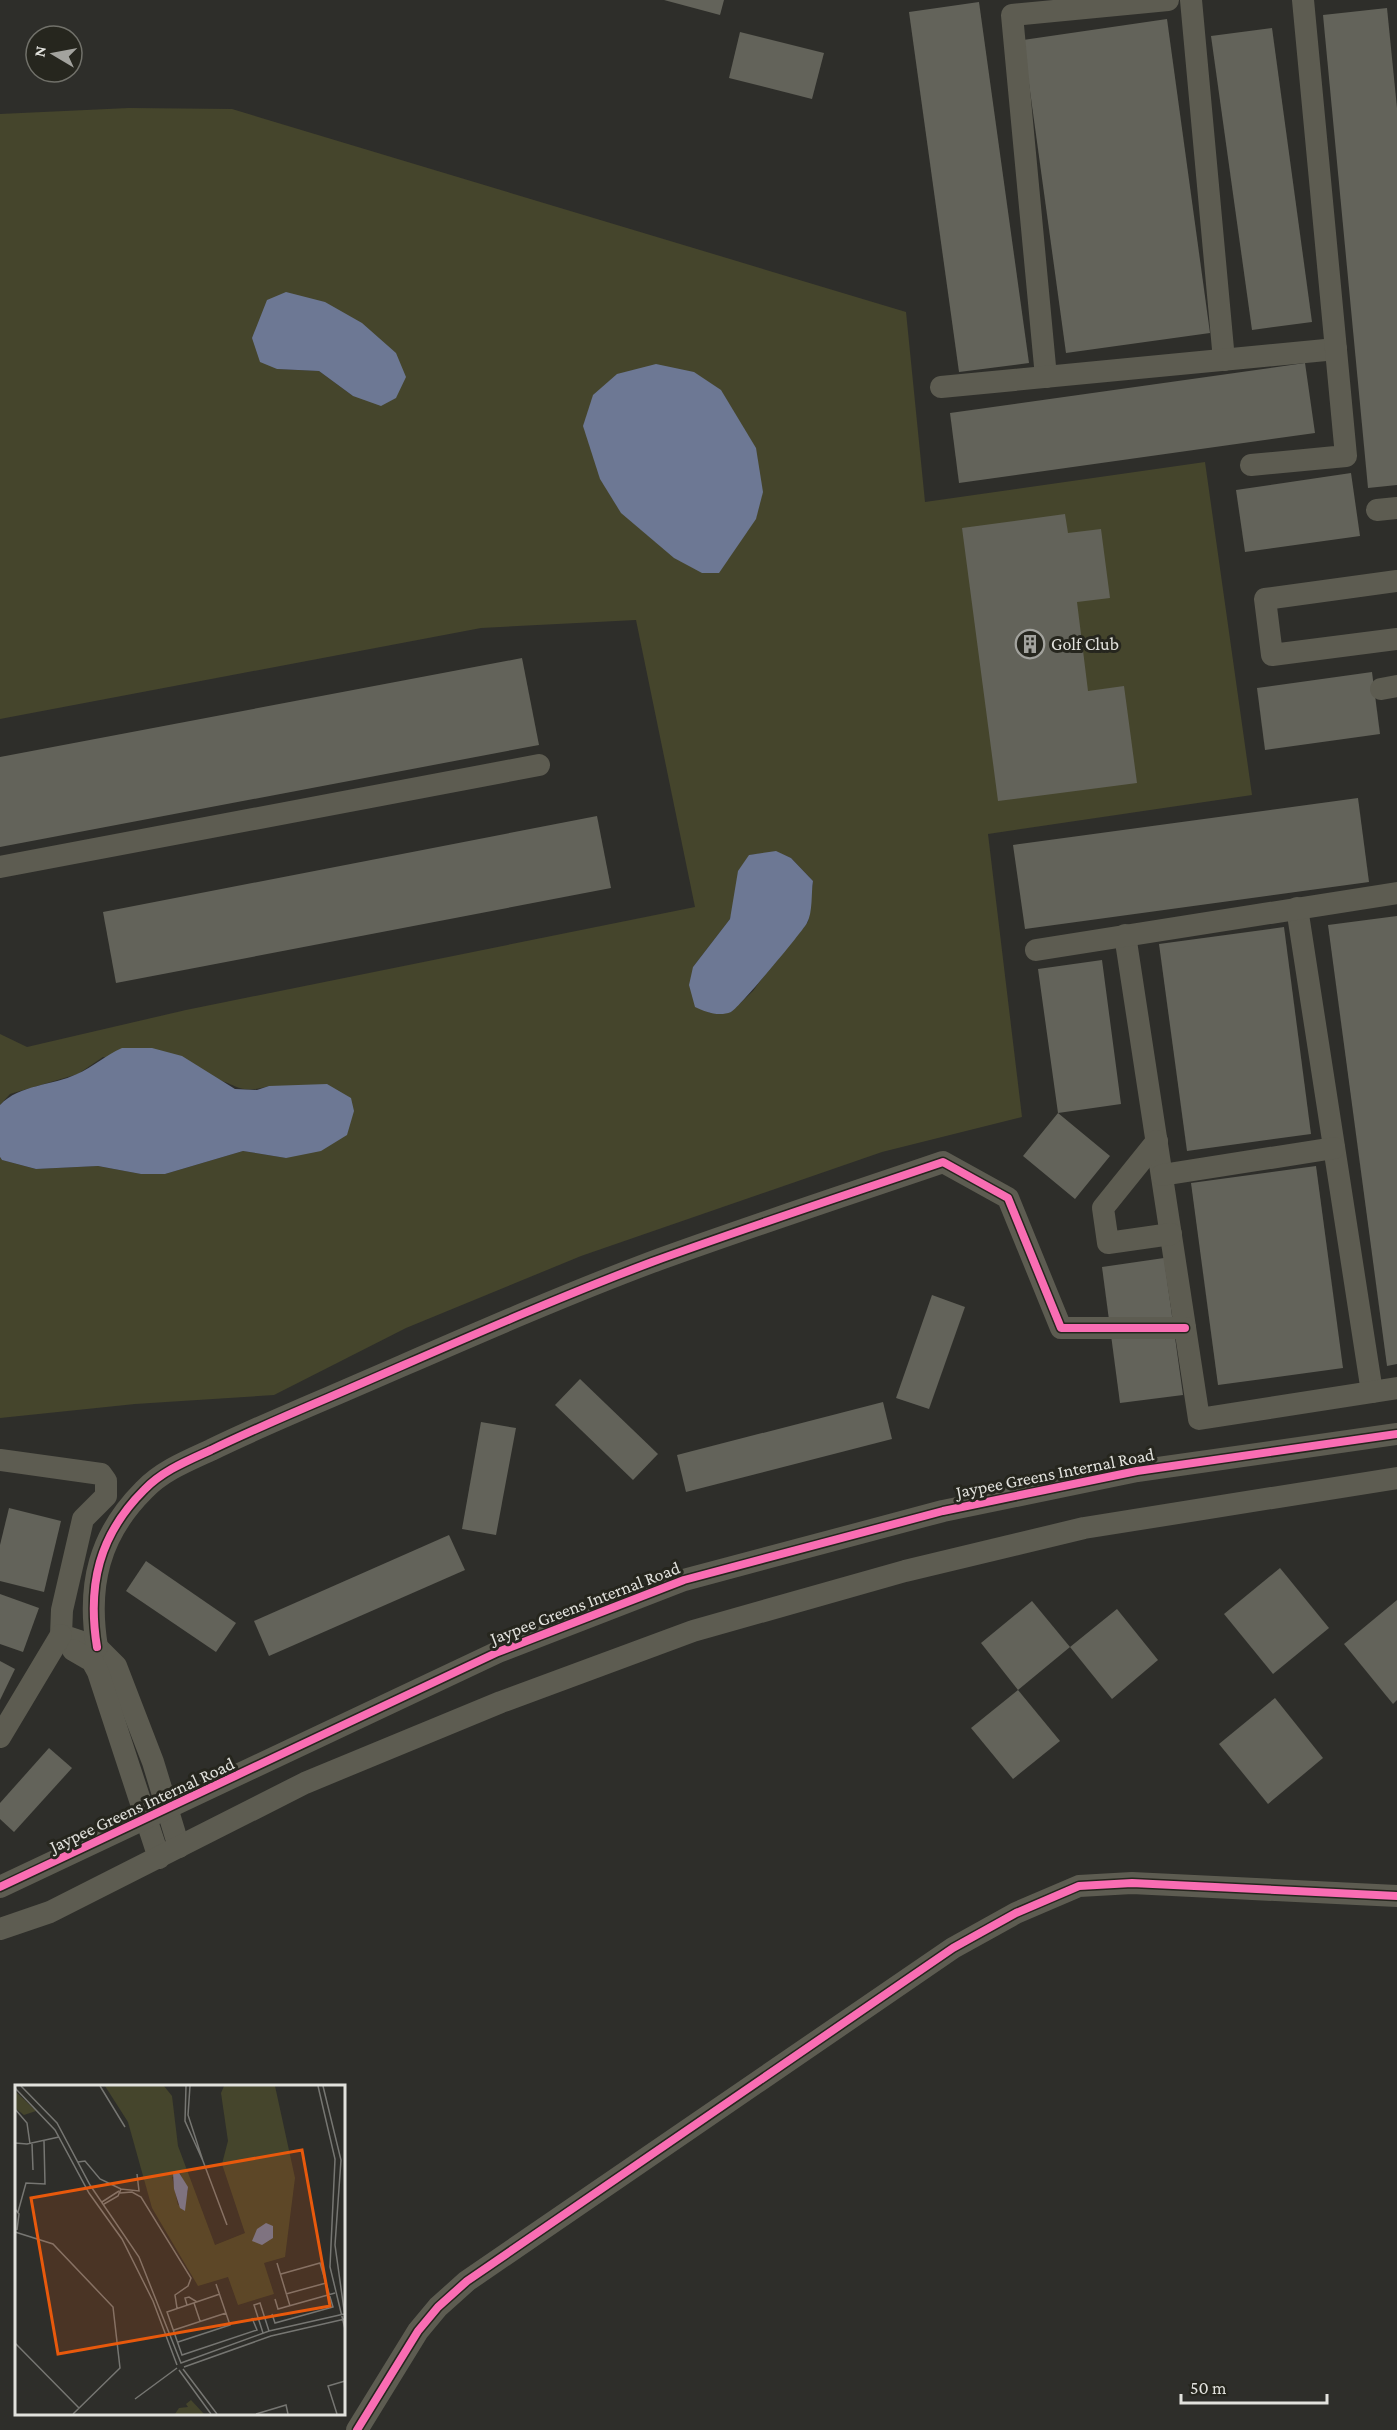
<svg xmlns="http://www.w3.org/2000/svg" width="1397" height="2430" font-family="'Crimson Pro',serif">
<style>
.green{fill:#45452c;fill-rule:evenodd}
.water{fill:#6d7894}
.building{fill:#63635a}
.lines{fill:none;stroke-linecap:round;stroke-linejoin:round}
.minor{stroke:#5d5c51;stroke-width:22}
.cycleway-casing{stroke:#26261e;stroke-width:11}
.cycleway{stroke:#f96db3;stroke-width:8}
.labels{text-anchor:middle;stroke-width:6;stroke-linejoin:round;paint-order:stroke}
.poi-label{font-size:18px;fill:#e2e2dd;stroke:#26261e;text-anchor:start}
.street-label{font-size:18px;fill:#e2e2dd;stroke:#26261e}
.inset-road{fill:none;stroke:#767672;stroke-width:1.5}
.view{fill:#e8590c;fill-opacity:0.15;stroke:#e8590c;stroke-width:3}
.inset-edge{fill:none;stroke:#e2e2dd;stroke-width:3}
</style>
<rect width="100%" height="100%" fill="#2e2e2a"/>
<path class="green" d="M129 108 232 109 906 312 925 502 1205 462 1252 795 988 834 1022 1117 882 1152 581 1256 406 1328 274 1395 135 1404 0 1418V1157L2 1160 36 1169 98 1166 141 1174H165L243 1151 286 1158 269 1086C238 1095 238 1084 212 1078 176 1069 139 1064 103 1057L78 1074 10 1094 0 1105V1034L27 1047 186 1010 695 907 636 620 481 628 0 719V114ZM252 338 396 398 353 396 319 371 277 369ZM776 852 791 858 813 881 808 922 771 966 753 991 731 1012 709 1013 693 967 730 919 749 855Z"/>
<g class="water">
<polygon points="286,292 325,302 362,323 396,353 406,377 396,398 381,406 353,396 319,371 277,369 260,362 252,338 267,300"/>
<polygon points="656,364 694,372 721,390 756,448 763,492 756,519 719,573 702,573 674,558 621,513 600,479 583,426 593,395 617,374"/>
<path d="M776 851 791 858 813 881C811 893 813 912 807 923 802 932 738 1009 731 1012 719 1017 705 1012 695 1007L689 985 693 967 730 919 738 871 749 855Z"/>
<path d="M122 1048H152L182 1056 235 1089 257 1090 269 1086 327 1084 351 1098 354 1111 347 1135 321 1151 286 1158 243 1151 165 1174H141L98 1166 36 1169 2 1160 0 1157V1105C20 1084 52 1086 77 1074 93 1067 106 1055 122 1048Z"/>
</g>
<g class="building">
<polygon points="664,0 724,0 720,15"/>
<polygon points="979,2 1029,363 959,372 909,12"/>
<polygon points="1387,8 1397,108 1397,485 1368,488 1323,15"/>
<polygon points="1167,19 1210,333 1066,353 1023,40"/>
<polygon points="1272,28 1312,322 1252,330 1211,36"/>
<polygon points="740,32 824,53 812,99 729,78"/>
<polygon points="1305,363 1315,433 959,483 950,413"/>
<polygon points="1351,473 1360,536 1245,552 1236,490"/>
<polygon points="1065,514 1068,533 1101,529 1110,598 1077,602 1088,691 1124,686 1137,783 998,801 962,528"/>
<polygon points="522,658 539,745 0,847 0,757"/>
<polygon points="1372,672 1380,734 1265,750 1257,688"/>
<polygon points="1358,798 1369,882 1025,929 1013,845"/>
<polygon points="597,816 611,888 116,983 103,912"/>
<polygon points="1397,916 1397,1364 1387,1366 1328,925"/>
<polygon points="1284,927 1311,1134 1187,1151 1159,944"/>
<polygon points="1102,960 1121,1104 1058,1113 1110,1156 1075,1199 1023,1156 1058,1113 1038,969"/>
<polygon points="1316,1166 1343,1368 1218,1385 1191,1183"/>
<polygon points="1164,1258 1183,1395 1120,1403 1102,1267"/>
<polygon points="932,1295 965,1307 929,1409 896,1398"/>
<polygon points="580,1379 658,1454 633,1480 555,1405"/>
<polygon points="883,1402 892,1439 686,1492 677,1455"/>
<polygon points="481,1422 516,1428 496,1535 462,1529"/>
<polygon points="9,1508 61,1521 44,1592 0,1581 0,1545"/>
<polygon points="449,1535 465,1570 269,1656 254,1621"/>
<polygon points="146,1561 236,1623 216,1652 126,1591"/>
<polygon points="1280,1568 1329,1628 1273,1674 1224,1614"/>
<polygon points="0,1594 39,1608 23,1652 0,1644"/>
<polygon points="1397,1600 1397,1700 1393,1704 1344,1644"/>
<polygon points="1032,1601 1070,1647 1018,1690 981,1643"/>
<polygon points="1117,1609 1158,1660 1112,1699 1070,1647"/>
<polygon points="0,1661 15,1669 0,1700"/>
<polygon points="1018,1690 1060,1741 1013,1779 971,1728"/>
<polygon points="1275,1698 1323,1758 1268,1804 1219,1744"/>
<polygon points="49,1748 72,1768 14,1832 0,1819 0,1803"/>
</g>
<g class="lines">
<g class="minor">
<polyline points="1191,0 1224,360"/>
<polyline points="1046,377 1012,15 1168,0"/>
<polyline points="941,387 1336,349"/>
<polyline points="1251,465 1346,456 1303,0"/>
<polyline points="1377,510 1397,508"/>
<polyline points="1397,581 1265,599 1272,655 1397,639"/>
<polyline points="1381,689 1397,686"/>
<polyline points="0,867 539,765"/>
<polyline points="1297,908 1372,1392"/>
<polyline points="1125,935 1199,1419 1397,1388"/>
<polyline points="1036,950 1397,893"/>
<polyline points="1157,1141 1103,1208 1108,1243 1171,1234"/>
<polyline points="1162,1175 1334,1148"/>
<polyline points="0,1460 101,1474 106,1481 106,1496 83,1519 62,1610 61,1635 97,1647 116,1666 153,1762 179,1847"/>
<path d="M97 1647C87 1585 99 1535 144 1490 162 1471 187 1461 211 1450 250 1431 290 1414 330 1397 437 1351 543 1303 652 1262 748 1227 846 1195 943 1162L1008 1198 1061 1328H1185"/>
<polyline points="73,1650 92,1661 98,1672 159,1858"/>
<polyline points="0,1737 61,1635"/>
<polyline points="0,1887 498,1652 684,1580 943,1511 1137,1471 1397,1434"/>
<polyline points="0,1929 50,1912 305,1783 501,1702 693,1631 905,1571 1084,1528 1397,1478"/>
<polyline points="357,2430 418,2331 438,2307 467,2281 953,1948 1016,1913 1079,1886 1132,1883 1397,1896"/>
</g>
<g class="cycleway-casing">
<g id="cycleway">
<path d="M97 1647C87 1585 99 1535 144 1490 162 1471 187 1461 211 1450 250 1431 290 1414 330 1397 437 1351 543 1303 652 1262 748 1227 846 1195 943 1162L1008 1198 1061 1328H1185"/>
<polyline points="0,1887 498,1652 684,1580 943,1511 1137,1471 1397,1434"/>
<polyline points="357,2430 418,2331 438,2307 467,2281 953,1948 1016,1913 1079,1886 1132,1883 1397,1896"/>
</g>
</g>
<use href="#cycleway" class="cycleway"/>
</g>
<defs>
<g id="building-ring" transform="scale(1.5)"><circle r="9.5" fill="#26261e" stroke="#a3a39e" stroke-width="1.5"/><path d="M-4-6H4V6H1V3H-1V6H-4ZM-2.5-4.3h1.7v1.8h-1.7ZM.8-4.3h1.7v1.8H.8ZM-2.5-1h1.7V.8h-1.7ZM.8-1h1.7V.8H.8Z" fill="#a3a39e"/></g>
</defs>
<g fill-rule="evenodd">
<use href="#building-ring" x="1030" y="644"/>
</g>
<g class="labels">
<g class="poi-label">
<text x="1051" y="650">Golf Club</text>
</g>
<g class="street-label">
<text transform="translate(1055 1473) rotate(-11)" y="6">Jaypee Greens Internal Road</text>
<text transform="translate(585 1603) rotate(-21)" y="6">Jaypee Greens Internal Road</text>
<text transform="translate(142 1805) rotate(-25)" y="6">Jaypee Greens Internal Road</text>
</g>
</g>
<g transform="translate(15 2085)">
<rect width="330" height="330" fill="#2e2e2a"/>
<path d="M90 1H149L157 11 163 61 200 160 230 148 207 79 213 56 206 8 209 1H260L280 93 270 172 249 178 259 209 223 220 213 192 183 201 137 123 113 37ZM165 88 173 106 170 115 163 120 157 92ZM0 6 21 26 9 30 0 23ZM176 315 189 329H160L164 323 173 322 171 319Z" fill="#45452c" fill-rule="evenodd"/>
<path d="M163 86 173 102 170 126 165 123 159 104 158 88ZM251 138 258 141V153L247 160 237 156 242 144Z" fill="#6d7894"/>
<path class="inset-road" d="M6 1 42 38 75 100 124 172 166 278 254 246 329 229M85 1 110 42M171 1 170 36 188 76 173 30 175 1M303 1 320 74 315 182 330 244M308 1 326 75 320 160 330 232M0 3 40 45 74 108 107 154 138 216 162 280M0 24 12 38 15 59M0 58 12 59 44 52M17 59 18 85M188 76 212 140M63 77 70 76 85 94 106 104M105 108 117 107 126 112 176 193 173 201 160 210 162 223M87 117 104 106M89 119 103 111 106 104 124 106 122 89M0 124 4 129 2 145M3 127 11 98 30 99 29 56M0 147 38 159 98 222 105 283 58 329M262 178 275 221M205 209 152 227 167 270 242 245 237 233M271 209 311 198M260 214 263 224 320 208M179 218 185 236M172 220 170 213 174 212 182 217M257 229 260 238 318 222 305 178 266 189M159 245 211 228M248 248 239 220 245 218 254 246M163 257 215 240 201 199M0 258 64 323M169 282 256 251 330 234M168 284 202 329M164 285 196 329M120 314 162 283M241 329 271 320 273 329M322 329 313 301 330 296"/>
<path class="view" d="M287 65 315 221 43 269 16 113Z"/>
<rect width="330" height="330" class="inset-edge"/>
</g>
<g transform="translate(54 54) rotate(280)"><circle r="28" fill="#26261e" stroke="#71716a" stroke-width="1.5"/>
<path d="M0-4.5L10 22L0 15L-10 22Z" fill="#a3a39e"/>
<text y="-9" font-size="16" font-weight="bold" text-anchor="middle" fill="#e2e2dd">N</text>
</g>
<path d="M1181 2394v9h146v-9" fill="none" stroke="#e2e2dd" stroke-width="3"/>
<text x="1190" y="2394" font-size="18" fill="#e2e2dd" stroke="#26261e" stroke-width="4.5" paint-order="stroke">50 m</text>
</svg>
